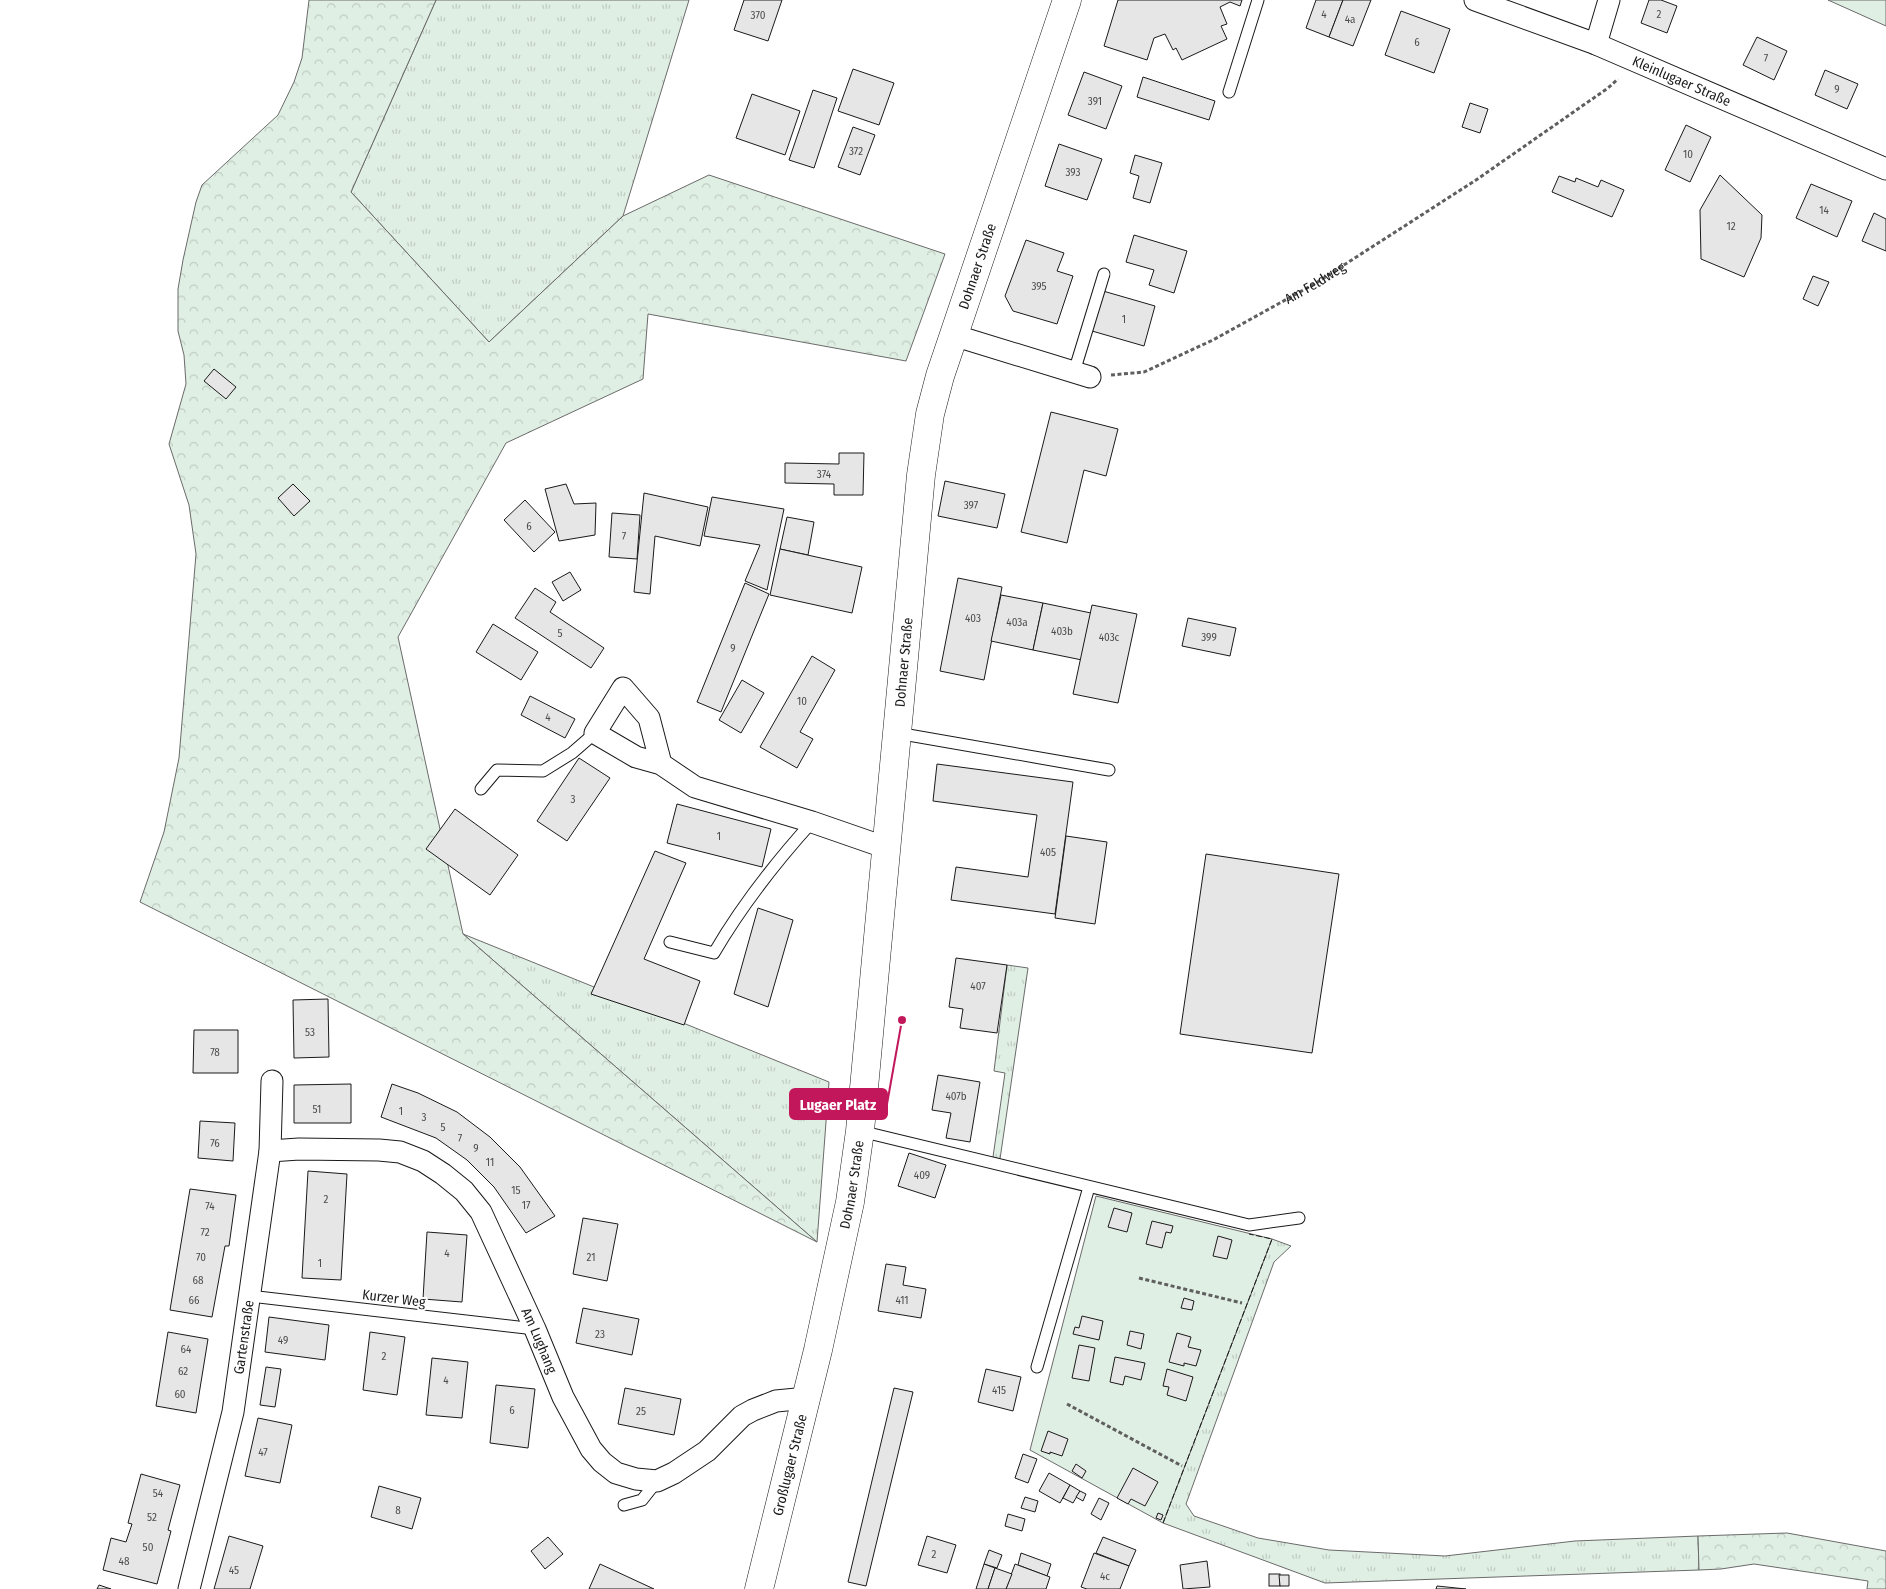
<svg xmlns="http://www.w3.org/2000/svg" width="1886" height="1589" font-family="'Fira Sans Condensed',sans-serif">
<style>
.grass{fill:url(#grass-tufts);stroke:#6a6a6a}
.forest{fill:url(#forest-crowns);stroke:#6a6a6a}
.garden{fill:#e0efe3;stroke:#6a6a6a}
.building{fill:#e6e6e6;stroke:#1a1a1a}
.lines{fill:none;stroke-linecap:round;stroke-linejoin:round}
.lane-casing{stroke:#1a1a1a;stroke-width:13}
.street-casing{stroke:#1a1a1a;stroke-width:23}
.secondary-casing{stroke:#1a1a1a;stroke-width:29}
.path{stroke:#5f5f5f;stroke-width:3;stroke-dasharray:4 2.5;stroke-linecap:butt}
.lane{stroke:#fff;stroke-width:11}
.street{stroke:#fff;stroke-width:21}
.secondary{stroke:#fff;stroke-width:28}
.fence{stroke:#1a1a1a;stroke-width:1;stroke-dasharray:6 2.5;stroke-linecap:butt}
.labels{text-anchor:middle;stroke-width:4;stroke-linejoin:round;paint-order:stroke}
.number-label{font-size:11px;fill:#4d4d4d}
.street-label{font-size:14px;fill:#1a1a1a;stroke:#fff}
.leader{fill:none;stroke:#c2185b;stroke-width:2}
.callout-dot{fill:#c2185b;stroke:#fff;stroke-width:2}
.callout{fill:#c2185b;stroke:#c2185b;stroke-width:2}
.callout-label{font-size:15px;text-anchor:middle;font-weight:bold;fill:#fff}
</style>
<defs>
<pattern id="grass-tufts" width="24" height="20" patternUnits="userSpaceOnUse" patternTransform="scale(1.25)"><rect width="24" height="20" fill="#e0efe3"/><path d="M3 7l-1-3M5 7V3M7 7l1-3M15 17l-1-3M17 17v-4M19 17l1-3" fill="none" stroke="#c0ccc2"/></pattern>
<pattern id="forest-crowns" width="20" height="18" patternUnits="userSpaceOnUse" patternTransform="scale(1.25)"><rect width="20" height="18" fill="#e0efe3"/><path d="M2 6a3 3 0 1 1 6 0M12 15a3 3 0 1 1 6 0" fill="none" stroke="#c0ccc2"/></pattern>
</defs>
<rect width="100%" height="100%" fill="#fff"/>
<g class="grass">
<polygon points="436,0 689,0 623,216 489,342 351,192"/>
<polygon points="463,934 829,1082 817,1242"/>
<polygon points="1007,965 1028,968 1000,1159 993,1157 1005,1073 994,1071"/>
<polygon points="1272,1239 1291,1246 1274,1262 1186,1504 1194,1516 1258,1538 1329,1550 1445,1556 1575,1541 1698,1536 1699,1570 1325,1583 1163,1523"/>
</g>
<g class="forest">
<polygon points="309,0 436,0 351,192 489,342 623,216 709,175 945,254 906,361 648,314 643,379 506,443 398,637 463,934 817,1242 140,902 164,832 179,758 196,554 189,505 169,444 186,384 184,355 178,331 178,289 183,260 196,202 202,185 278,115 294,82 302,58"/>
<polygon points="1787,1533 1886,1551 1886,1589 1867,1589 1868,1581 1754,1564 1721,1569 1699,1570 1698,1536"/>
</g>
<g class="garden">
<polygon points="1828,0 1886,0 1886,26"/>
<polygon points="1096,1196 1272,1239 1163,1523 1030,1450"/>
</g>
<g class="building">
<polygon points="744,0 782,0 768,41 734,30"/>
<polygon points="1118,0 1242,0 1240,6 1230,2 1220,7 1227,24 1221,26 1227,39 1182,60 1176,48 1173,50 1165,34 1154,38 1147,60 1104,46"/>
<polygon points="1316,0 1343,0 1329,37 1306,28"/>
<polygon points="1343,0 1371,0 1353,46 1329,37"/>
<polygon points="1649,0 1661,0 1677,6 1667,33 1641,23"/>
<polygon points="1401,11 1450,29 1434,73 1385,55"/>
<polygon points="1757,37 1787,51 1774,80 1743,65"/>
<polygon points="853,69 894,83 879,125 838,111"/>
<polygon points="1825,70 1858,84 1847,109 1815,95"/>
<polygon points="1084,72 1122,86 1106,129 1068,115"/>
<polygon points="1143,77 1215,101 1209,120 1137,97"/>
<polygon points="813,90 837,98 814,168 789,160"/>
<polygon points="752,94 800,111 785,155 736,138"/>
<polygon points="1470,103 1488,109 1480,133 1462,127"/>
<polygon points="1686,125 1711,137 1690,182 1665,170"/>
<polygon points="853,127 875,135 860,175 838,167"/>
<polygon points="1059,144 1102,159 1087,200 1045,186"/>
<polygon points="1135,155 1162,163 1150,203 1133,198 1139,176 1130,173"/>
<polygon points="1720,175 1762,215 1761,238 1744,277 1701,259 1700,210"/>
<polygon points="1559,176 1575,182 1576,178 1598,187 1601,180 1624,190 1612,217 1552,192"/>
<polygon points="1811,184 1852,201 1837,237 1796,218"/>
<polygon points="1874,213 1886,219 1886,251 1862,241"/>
<polygon points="1134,235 1187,251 1174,293 1149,285 1154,270 1126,262"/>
<polygon points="1026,240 1064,253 1057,271 1073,276 1057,324 1013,311 1005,296"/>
<polygon points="1813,276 1829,282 1818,306 1803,299"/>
<polygon points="1103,291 1155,306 1144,346 1092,331"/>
<polygon points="214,369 236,387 226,399 204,381"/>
<polygon points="1051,412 1118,429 1106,476 1084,470 1067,543 1021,532"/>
<polygon points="839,453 864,453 863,495 834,495 834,484 785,483 785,463 839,464"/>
<polygon points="945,481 1005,494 997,528 938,516"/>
<polygon points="293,484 310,501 294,516 278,498"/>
<polygon points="566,484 574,504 596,503 595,535 559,541 545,489"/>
<polygon points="644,493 708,507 700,546 655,536 650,594 634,592"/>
<polygon points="712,497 784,509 767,590 745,581 760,545 704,536"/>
<polygon points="525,500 555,532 534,552 504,520"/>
<polygon points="612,513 640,515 637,559 609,557"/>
<polygon points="787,517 814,522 808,555 780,549"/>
<polygon points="780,549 862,567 852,613 770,595"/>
<polygon points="570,572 581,590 563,601 552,582"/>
<polygon points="958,578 1002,587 984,680 940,671"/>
<polygon points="745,583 769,594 721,712 697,702"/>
<polygon points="535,588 556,602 550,612 604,648 591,668 515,618"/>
<polygon points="1001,595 1043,603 1033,650 991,641"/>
<polygon points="1043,603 1091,613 1082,660 1033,650"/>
<polygon points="1092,605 1137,614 1118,703 1073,694"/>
<polygon points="1188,618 1236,628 1230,656 1182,646"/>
<polygon points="493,624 538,652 521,680 476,652"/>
<polygon points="812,656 835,670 800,732 813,739 797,768 760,747"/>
<polygon points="742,680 764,693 741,733 719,720"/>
<polygon points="530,696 575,719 565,738 521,715"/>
<polygon points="579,758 610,778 567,841 537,821"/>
<polygon points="937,764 1073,782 1055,914 951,900 956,867 1028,877 1037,815 933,801"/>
<polygon points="677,804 771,829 762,867 667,843"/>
<polygon points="455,809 518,855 490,895 426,849"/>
<polygon points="1066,836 1107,842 1095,924 1055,918"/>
<polygon points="655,851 686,863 644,959 700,981 684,1025 591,994"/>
<polygon points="1206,854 1339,874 1312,1053 1180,1034"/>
<polygon points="758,908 793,920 768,1007 734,994"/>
<polygon points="956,958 1007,965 997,1033 960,1028 963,1009 949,1007"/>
<polygon points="328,999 329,1057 294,1058 293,1000"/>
<polygon points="194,1030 238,1030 238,1073 193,1073"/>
<polygon points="938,1075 980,1082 970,1142 946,1138 951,1113 932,1110"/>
<polygon points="351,1084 351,1123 294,1123 294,1085"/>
<polygon points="392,1084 418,1093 457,1112 490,1137 520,1167 555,1216 526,1233 494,1187 467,1160 436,1138 381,1117"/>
<polygon points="200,1121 235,1123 233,1161 198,1158"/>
<polygon points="909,1153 946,1165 935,1198 898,1186"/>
<polygon points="308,1171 347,1174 341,1280 302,1278"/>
<polygon points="190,1189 236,1195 229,1246 225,1246 212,1317 170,1310"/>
<polygon points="1114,1208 1132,1213 1127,1232 1108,1227"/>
<polygon points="583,1218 618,1224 607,1281 573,1274"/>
<polygon points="1152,1221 1173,1226 1171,1233 1166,1232 1162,1248 1146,1244"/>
<polygon points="427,1232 467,1235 462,1302 423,1299"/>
<polygon points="1218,1236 1232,1240 1227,1259 1213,1256"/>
<polygon points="886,1264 906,1267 903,1285 926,1289 921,1318 878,1311"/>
<polygon points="1184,1298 1194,1301 1192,1310 1181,1308"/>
<polygon points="583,1308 639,1319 632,1355 576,1343"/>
<polygon points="1082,1316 1103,1321 1099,1340 1073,1334 1075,1327 1079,1328"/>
<polygon points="269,1317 329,1325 325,1360 265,1352"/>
<polygon points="1130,1331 1144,1334 1141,1349 1127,1345"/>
<polygon points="168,1332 208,1339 196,1413 156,1406"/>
<polygon points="370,1332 405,1337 397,1395 363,1390"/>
<polygon points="1177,1333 1191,1337 1188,1347 1201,1350 1196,1366 1184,1363 1184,1366 1169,1362"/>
<polygon points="1079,1345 1095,1348 1089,1381 1072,1378"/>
<polygon points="1115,1357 1145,1363 1141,1380 1125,1376 1123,1385 1110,1382"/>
<polygon points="432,1358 468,1362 462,1418 426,1415"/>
<polygon points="266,1367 281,1369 275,1407 260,1405"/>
<polygon points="986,1369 1021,1377 1013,1411 978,1402"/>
<polygon points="1167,1369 1193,1377 1186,1401 1167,1395 1169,1387 1163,1386"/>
<polygon points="496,1385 535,1389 528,1448 490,1443"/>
<polygon points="625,1388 681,1399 674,1435 618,1424"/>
<polygon points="894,1388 913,1392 866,1586 848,1582"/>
<polygon points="258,1418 292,1425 280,1483 245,1476"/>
<polygon points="1048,1431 1068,1439 1062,1456 1050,1452 1050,1454 1041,1451"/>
<polygon points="1023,1454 1037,1459 1028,1483 1015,1478"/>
<polygon points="1076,1464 1086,1471 1082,1478 1072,1471"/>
<polygon points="1133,1468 1158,1482 1145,1506 1131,1499 1128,1504 1117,1498"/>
<polygon points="1049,1473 1070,1485 1060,1503 1039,1491"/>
<polygon points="141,1474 180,1485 168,1530 171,1531 157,1584 103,1570 111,1538 126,1542 132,1524 128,1523"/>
<polygon points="1070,1485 1080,1491 1073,1503 1063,1498"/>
<polygon points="379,1486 421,1498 412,1529 371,1517"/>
<polygon points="1080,1491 1086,1494 1083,1501 1076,1497"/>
<polygon points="1025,1497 1038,1501 1035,1512 1021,1508"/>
<polygon points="1099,1498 1109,1503 1101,1520 1091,1514"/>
<polygon points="1158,1513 1163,1515 1161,1520 1156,1518"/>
<polygon points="1008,1514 1025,1519 1022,1531 1005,1526"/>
<polygon points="229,1536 263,1546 250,1589 214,1589"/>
<polygon points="927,1536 956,1545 947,1573 918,1565"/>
<polygon points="548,1537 563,1554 545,1569 531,1551"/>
<polygon points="1103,1537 1136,1550 1129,1566 1096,1553"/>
<polygon points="989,1550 1002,1555 997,1568 984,1564"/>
<polygon points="1021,1553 1051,1564 1047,1576 1018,1565"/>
<polygon points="1094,1553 1129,1566 1120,1589 1087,1589 1081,1587"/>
<polygon points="1207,1561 1210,1587 1183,1589 1180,1565"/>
<polygon points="600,1564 654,1589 589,1589"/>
<polygon points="984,1564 995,1568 988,1589 976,1589"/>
<polygon points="1015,1564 1050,1577 1046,1589 1006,1589"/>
<polygon points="995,1568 1012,1574 1006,1589 988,1589"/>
<rect x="1269" y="1574" width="11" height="12"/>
<polygon points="1279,1575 1289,1575 1289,1586 1280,1586"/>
<polygon points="99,1585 111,1589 97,1589"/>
<polygon points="1437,1586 1466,1589 1436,1589"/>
</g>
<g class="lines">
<g class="lane-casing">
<g id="lane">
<polyline points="1229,92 1258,0"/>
<polyline points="1074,372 1104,274"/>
<polyline points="897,733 1109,770"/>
<polyline points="481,789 497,770 543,771 572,753 595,733"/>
<path d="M670 942 714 953C742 905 775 863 812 822"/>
<polyline points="860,1131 1249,1225 1299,1218"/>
<polyline points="250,1296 535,1329"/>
<polyline points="1037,1367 1089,1187"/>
<polyline points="624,1505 642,1500 657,1481"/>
</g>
</g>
<g class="street-casing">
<g id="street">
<path id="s2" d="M1475 0 1596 44 1886 169"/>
<polyline points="1596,44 1609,0"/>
<polyline points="953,335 1090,377"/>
<polyline points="661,764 636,757 595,733 623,688 649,718 661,764 695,787 812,822 887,848"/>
<path id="s3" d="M270 1151 299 1149 379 1150 400 1152 423 1161 443 1174 464 1191 481 1212 535 1329 563 1397 591 1449 602 1462 616 1473 636 1479 657 1481 674 1473 707 1451 742 1416 753 1410 776 1401 807 1398"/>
<path id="s4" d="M189 1589 233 1412 270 1151 272 1081"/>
</g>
</g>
<g class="secondary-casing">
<g id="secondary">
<path id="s5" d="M759 1589 818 1350 850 1202 860 1131 921 475 930 414 940 376 1067 0"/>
</g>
</g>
<g class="path">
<path id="s1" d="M1111 375 1144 372 1213 340 1316 283 1476 180 1608 88 1618 79"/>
<polyline points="1139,1278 1242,1303"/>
<polyline points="1067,1404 1182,1466"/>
</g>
<use href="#lane" class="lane"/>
<use href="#street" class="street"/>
<use href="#secondary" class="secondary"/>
<polyline class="fence" points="1163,1523 1272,1239 1249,1234"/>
</g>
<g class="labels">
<g class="number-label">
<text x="1324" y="18">4</text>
<text x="1659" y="18">2</text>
<text x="758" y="19">370</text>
<text x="1350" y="23">4a</text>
<text x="1417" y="46">6</text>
<text x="1766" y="62">7</text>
<text x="1837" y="93">9</text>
<text x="1095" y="105">391</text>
<text x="856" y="155">372</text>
<text x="1688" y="158">10</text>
<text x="1073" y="176">393</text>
<text x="1824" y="214">14</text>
<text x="1731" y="230">12</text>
<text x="1039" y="290">395</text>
<text x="1124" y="323">1</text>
<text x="824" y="478">374</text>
<text x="971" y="509">397</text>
<text x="529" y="530">6</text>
<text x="624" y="540">7</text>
<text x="973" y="622">403</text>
<text x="1017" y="626">403a</text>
<text x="1062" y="635">403b</text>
<text x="560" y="637">5</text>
<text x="1109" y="641">403c</text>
<text x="1209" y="641">399</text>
<text x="733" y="652">9</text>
<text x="802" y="705">10</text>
<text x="548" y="721">4</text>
<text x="573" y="803">3</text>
<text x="719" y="840">1</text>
<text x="1048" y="856">405</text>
<text x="978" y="990">407</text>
<text x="310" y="1036">53</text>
<text x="215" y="1056">78</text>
<text x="956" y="1100">407b</text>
<text x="317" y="1113">51</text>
<text x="401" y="1115">1</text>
<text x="424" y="1121">3</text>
<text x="443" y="1131">5</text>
<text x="460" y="1142">7</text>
<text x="215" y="1147">76</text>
<text x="476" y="1152">9</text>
<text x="490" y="1166">11</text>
<text x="922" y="1179">409</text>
<text x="516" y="1194">15</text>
<text x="326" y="1203">2</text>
<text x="526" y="1209">17</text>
<text x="210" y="1210">74</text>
<text x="205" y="1236">72</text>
<text x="447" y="1257">4</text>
<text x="201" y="1261">70</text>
<text x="591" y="1261">21</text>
<text x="320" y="1267">1</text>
<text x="198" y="1284">68</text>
<text x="194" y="1304">66</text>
<text x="902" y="1304">411</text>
<text x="600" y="1338">23</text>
<text x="283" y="1344">49</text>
<text x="186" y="1353">64</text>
<text x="384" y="1360">2</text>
<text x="183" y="1375">62</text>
<text x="446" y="1384">4</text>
<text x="999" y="1394">415</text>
<text x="180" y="1398">60</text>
<text x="512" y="1414">6</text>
<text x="641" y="1415">25</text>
<text x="263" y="1456">47</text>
<text x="158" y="1497">54</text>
<text x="398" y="1514">8</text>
<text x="152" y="1521">52</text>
<text x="148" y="1551">50</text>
<text x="934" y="1558">2</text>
<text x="124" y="1565">48</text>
<text x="234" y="1574">45</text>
<text x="1105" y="1580">4c</text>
</g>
<g class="street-label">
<text dy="5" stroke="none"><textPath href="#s2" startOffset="222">Kleinlugaer Straße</textPath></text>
<text dy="5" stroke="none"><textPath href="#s5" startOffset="1345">Dohnaer Straße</textPath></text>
<text dy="5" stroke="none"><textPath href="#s1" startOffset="226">Am Feldweg</textPath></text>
<text dy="5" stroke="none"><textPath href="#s5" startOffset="940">Dohnaer Straße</textPath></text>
<text dy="5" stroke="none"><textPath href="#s5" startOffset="415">Dohnaer Straße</textPath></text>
<text transform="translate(394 1298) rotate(7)" y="5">Kurzer Weg</text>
<text dy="5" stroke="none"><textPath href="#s4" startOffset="258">Gartenstraße</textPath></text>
<text dy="5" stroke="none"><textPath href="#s3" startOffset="374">Am Lughang</textPath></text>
<text dy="5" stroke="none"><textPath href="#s5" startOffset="128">Großlugaer Straße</textPath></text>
</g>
</g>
<path class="leader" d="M902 1020L887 1104"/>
<circle class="callout-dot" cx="902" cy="1020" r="5"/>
<rect class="callout" x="790" y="1089" width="97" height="30" rx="5"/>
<g class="callout-label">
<text x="838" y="1110">Lugaer Platz</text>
</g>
</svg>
